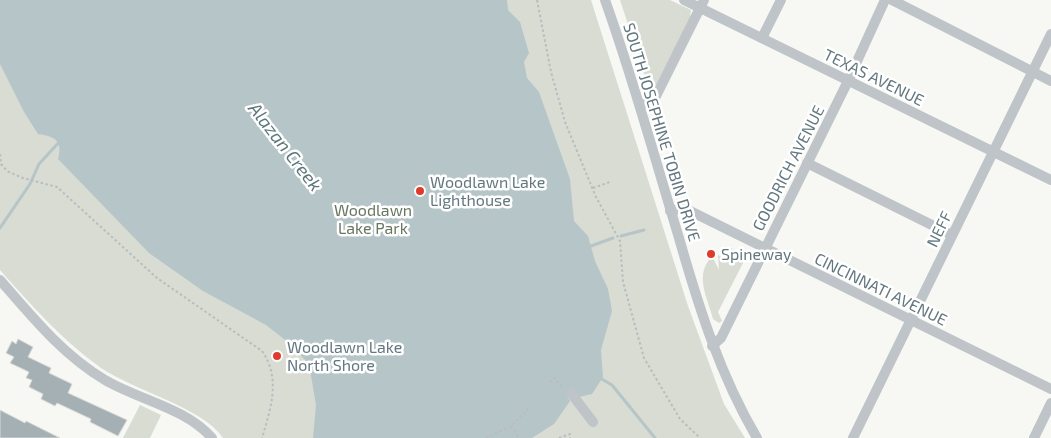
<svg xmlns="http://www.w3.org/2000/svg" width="1051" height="438" font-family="'Exo 2',sans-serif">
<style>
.green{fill:#d8dcd3}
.water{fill:#b6c5c7}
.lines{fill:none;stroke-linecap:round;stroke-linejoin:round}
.stream{stroke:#b6c5c7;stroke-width:3}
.building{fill:#a5b0b4;stroke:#d9d9d7}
.path{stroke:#b9bdbf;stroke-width:2;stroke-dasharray:2.5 2.5;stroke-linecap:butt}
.minor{stroke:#bec4c7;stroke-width:10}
.poi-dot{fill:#df3b2d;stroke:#fff;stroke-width:2}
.labels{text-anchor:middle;stroke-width:5;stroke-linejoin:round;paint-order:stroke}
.street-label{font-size:16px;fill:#63777f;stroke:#fff}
.poi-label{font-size:16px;fill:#63777f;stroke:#fff;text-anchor:start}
.park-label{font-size:16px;fill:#697762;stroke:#fff}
.water-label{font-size:18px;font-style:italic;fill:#5e7679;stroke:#fff}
</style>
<rect width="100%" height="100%" fill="#f7f7f4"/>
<g class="green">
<path d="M0 0H591L688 306 724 404 745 438H223C204 408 133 390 101 368 62 340 32 306 0 270Z"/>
<polygon points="620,0 670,0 691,10 690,18 655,87 648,86 647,82"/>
<path d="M725 246 751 256 753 259 744 261 718 312 722 321 719 323 713 319C707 296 694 276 712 256L719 270 718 255 728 260 723 252Z"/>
<polygon points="140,405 161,415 150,438 123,438"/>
</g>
<path class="water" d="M0 0H507L508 10 520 22 529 53 524 62 527 78 539 92 550 123 570 179 574 221 588 236 595 261 608 289 612 311 601 350 603 377 592 394 579 397 574 391 567 396 570 401 554 424 532 438H313L316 405 309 364 289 343 266 325 203 291 149 253 58 159C63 141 55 136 38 134L24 112 0 64Z"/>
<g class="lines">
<g class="stream">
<polyline points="0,228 30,184 39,164 62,139"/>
<polyline points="621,236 644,230"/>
<polyline points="591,246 613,238"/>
<polyline points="600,378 612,385 655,438"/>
</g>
</g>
<g class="building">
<polygon points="18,339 33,347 28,357 51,368 49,373 72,384 68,393 127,420 118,436 90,422 91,419 57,403 55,406 41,399 43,394 29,387 32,380 26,378 29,372 10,363 14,357 6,353 12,341 16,344"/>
<polygon points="0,410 25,423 26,421 60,438 0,438"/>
</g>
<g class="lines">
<g class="path">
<polyline points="537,0 551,72 565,122 596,197 620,241 623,282 644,358 680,419 700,438"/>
<path d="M0 154 1 164 7 171 23 178 57 187 157 278 262 351C281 378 271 408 262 438"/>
<polyline points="593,188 610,182"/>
<polyline points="550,382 555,378 563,389"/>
<polyline points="511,426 519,438"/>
<polyline points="486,438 511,426 531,406"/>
<polyline points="559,438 570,434 570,438"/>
</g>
<g class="minor">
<path d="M605 0C633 78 655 159 679 238 699 308 720 375 757 438"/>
<polyline points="684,0 1051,180"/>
<polyline points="892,0 1051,81"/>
<polyline points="762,38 781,0"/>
<polyline points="640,104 653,102 704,0"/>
<polyline points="807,163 952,235"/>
<polyline points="670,211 684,208 1051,389"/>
<path d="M0 280C32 317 63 355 105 380 139 400 186 408 212 438"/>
<polyline points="712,346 721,338 848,81 885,0"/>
<polyline points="571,393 593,422"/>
<polyline points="853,438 1051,34"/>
<polyline points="1034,438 1051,403"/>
</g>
</g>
<g class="poi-dot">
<circle cx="420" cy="191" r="5"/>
<circle cx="711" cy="254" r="5"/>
<circle cx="277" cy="356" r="5"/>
</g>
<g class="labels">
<g class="street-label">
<text transform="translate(874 77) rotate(26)" y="6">TEXAS AVENUE</text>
<text transform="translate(662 132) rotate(73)" y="6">SOUTH JOSEPHINE TOBIN DRIVE</text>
<text transform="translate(788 168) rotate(-63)" y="6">GOODRICH AVENUE</text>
<text transform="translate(939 229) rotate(-64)" y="6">NEFF</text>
<text transform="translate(881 289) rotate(26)" y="6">CINCINNATI AVENUE</text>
</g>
<g class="poi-label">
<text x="430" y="188">Woodlawn Lake<tspan x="430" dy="18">Lighthouse</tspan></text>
<text x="721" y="260">Spineway</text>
<text x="287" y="353">Woodlawn Lake<tspan x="287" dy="18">North Shore</tspan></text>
</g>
<g class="park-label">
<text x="373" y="216">Woodlawn<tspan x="373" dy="18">Lake Park</tspan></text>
</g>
<g class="water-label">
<text transform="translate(285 147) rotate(52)" y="6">Alazan Creek</text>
</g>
</g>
</svg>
